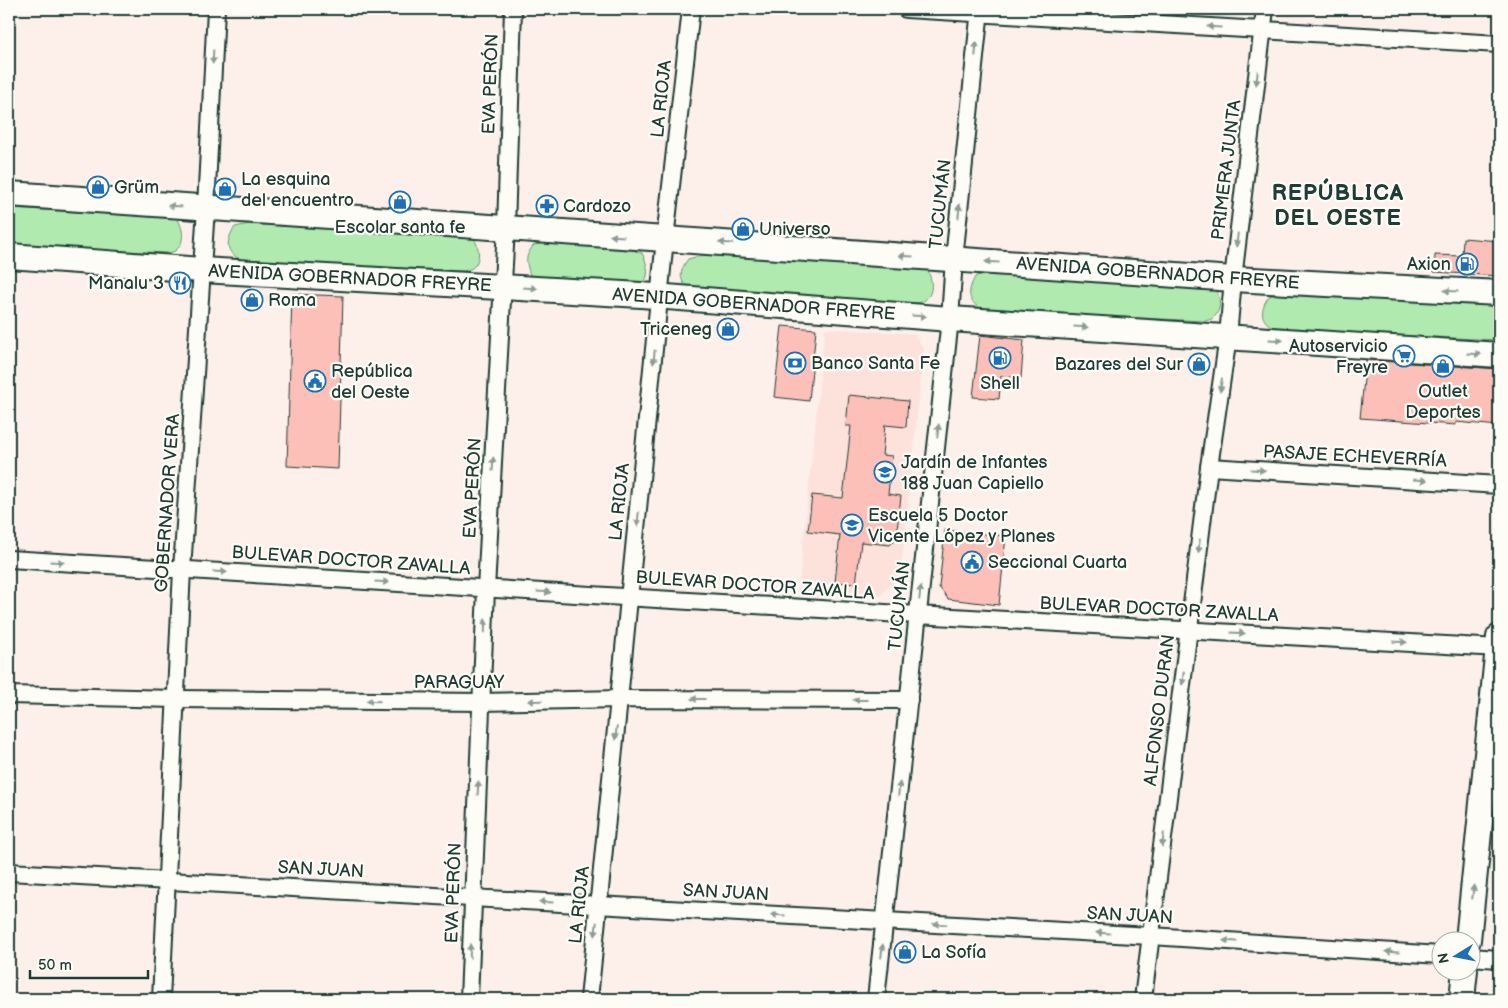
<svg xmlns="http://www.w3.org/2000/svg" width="1508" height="1008" font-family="'Balsamiq Sans',sans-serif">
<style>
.built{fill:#fde2dc}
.green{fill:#b0eaaf;stroke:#689472}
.building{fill:#fcc0b9;stroke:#1f3d34}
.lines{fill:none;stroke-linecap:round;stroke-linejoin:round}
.street-casing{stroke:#1f3d34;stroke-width:20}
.secondary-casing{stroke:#1f3d34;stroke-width:28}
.street{stroke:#fdfcf7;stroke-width:16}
.secondary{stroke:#fdfcf7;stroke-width:24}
.oneway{fill:#8e9c96}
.labels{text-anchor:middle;stroke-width:4.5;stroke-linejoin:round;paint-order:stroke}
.street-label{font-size:18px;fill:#1f3d34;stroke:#fdfcf7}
.poi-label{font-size:18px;fill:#1f3d34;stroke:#fdfcf7;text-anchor:start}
.district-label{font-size:22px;font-weight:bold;letter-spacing:1px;fill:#1f3d34;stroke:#fdfcf7}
</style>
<rect width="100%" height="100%" fill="#fdf0eb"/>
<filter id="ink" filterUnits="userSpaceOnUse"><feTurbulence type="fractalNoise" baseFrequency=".02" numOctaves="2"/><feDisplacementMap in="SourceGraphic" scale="10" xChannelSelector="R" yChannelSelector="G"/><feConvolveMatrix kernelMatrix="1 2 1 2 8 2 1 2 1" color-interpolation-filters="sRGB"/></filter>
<g filter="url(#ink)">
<polygon class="built" points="825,328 914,334 924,349 901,571 881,596 798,590"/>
<g class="green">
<path d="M9 208 177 218C183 227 186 242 176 250 174 252 171 252 168 253L9 246Z"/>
<path d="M249 224 473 237C479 245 482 261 472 268 469 270 466 270 463 271L246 261C227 256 223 244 235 227Z"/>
<path d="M545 243 632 250 642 253C646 261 651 274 644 282 642 284 639 285 636 287L543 281 530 275C526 261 524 257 534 245Z"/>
<path d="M703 255 926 268C932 277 935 292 925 300 923 302 920 302 917 303L700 293C680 287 676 275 688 259Z"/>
<path d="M991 273 1214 286C1220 294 1223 310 1213 318 1211 320 1208 320 1205 321L988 311C968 305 965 293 976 276Z"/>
<path d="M1284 293 1499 305V340L1281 330C1262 325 1257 313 1269 296Z"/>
</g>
<g class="building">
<polygon points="1463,238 1499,241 1499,276 1434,272 1435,255 1462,256"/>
<polygon points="292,294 343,296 338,469 287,466"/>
<polygon points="782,326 816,329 809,401 774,397"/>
<polygon points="980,335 1024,340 1021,378 1001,376 999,399 973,397"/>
<polygon points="1366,360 1499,369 1499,426 1456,422 1456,425 1360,418"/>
<polygon points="849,395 908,401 906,427 885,425 882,455 892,456 888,494 901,496 896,539 890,545 861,542 856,584 835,582 840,535 808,531 812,495 843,498 851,426 846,426"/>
<polygon points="945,530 1006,536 999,605 948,599 939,587"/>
</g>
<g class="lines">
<g class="street-casing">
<g id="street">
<polyline points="906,9 1499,44"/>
<polyline points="1209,467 1499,485"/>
<polyline points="9,559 917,615 1499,648"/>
<polyline points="9,695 176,699 482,702 619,699 909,700"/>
<polyline points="9,872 1151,936 1440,955"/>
<polyline points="1470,957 1499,959"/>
<polyline points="161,999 182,570 206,208 216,9"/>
<polyline points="469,999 486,589 506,228 513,9"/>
<polyline points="589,999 665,239 691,9"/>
<polyline points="876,999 950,319 954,259 980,9"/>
<polyline points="1143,999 1209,467 1228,337 1233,279 1265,9"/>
</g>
</g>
<g class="secondary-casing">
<g id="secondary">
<polyline points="9,194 665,239 1233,279 1499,293"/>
<polyline points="9,256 202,270 641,295 950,319 1499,355"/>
<polyline points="1468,940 1499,637"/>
<polyline points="1462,999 1465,970"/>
</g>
</g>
<use href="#street" class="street"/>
<use href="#secondary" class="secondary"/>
</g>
<defs><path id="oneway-solid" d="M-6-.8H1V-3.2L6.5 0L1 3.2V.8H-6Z" transform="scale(1.25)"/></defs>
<g class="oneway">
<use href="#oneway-solid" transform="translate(1214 27) rotate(-177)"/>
<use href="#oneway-solid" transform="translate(976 49) rotate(-84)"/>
<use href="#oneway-solid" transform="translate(213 57) rotate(93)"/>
<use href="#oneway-solid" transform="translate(1257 78) rotate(97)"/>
<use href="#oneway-solid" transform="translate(175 206) rotate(-176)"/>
<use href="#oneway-solid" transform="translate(959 211) rotate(-84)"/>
<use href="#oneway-solid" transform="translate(617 236) rotate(-176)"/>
<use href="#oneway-solid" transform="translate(1237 240) rotate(97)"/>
<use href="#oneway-solid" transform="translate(726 243) rotate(-176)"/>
<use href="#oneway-solid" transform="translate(906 256) rotate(-176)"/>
<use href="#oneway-solid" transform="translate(992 262) rotate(-176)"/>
<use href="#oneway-solid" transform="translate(530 288) rotate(3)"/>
<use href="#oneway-solid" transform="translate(1451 291) rotate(-177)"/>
<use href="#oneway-solid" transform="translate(919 316) rotate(4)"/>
<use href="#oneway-solid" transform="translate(1081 327) rotate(4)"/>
<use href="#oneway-solid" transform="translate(1276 340) rotate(4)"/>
<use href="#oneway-solid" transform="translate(1474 354) rotate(4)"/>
<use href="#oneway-solid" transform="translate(654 357) rotate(96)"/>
<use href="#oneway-solid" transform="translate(1221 385) rotate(98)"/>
<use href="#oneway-solid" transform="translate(938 431) rotate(-84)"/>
<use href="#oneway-solid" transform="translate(493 464) rotate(-87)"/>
<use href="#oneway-solid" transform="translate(1258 470) rotate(3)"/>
<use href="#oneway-solid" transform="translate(1420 480) rotate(3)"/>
<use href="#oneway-solid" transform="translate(638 519) rotate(96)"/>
<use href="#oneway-solid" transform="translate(1199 546) rotate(97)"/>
<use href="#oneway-solid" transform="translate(57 562) rotate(4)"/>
<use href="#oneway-solid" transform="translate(220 572) rotate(4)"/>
<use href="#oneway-solid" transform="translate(382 582) rotate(4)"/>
<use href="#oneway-solid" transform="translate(544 592) rotate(3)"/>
<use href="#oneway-solid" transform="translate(920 593) rotate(-84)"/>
<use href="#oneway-solid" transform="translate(485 626) rotate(-88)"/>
<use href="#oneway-solid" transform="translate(1238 633) rotate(3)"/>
<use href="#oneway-solid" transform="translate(1400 642) rotate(3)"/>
<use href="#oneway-solid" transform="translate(1183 678) rotate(97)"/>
<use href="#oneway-solid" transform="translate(698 699) rotate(-180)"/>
<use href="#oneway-solid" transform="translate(860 700) rotate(-180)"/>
<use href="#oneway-solid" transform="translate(373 701) rotate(-179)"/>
<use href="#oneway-solid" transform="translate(535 701) rotate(179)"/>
<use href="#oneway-solid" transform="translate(616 733) rotate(96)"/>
<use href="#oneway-solid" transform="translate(478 788) rotate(-87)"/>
<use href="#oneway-solid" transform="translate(899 789) rotate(-84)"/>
<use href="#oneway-solid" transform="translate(1163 840) rotate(97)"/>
<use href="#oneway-solid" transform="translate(1473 892) rotate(-84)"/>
<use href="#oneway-solid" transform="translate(546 902) rotate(-176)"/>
<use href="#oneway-solid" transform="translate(778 915) rotate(-177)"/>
<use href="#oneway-solid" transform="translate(940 924) rotate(-177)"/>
<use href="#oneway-solid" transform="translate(596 929) rotate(96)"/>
<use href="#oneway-solid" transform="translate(1103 933) rotate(-177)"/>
<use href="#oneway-solid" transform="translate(1230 941) rotate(-176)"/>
<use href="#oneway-solid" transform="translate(470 951) rotate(-88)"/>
<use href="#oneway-solid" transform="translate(882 951) rotate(-83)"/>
<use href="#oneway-solid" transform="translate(1392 952) rotate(-176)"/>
</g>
</g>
<defs>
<g id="shop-ring" transform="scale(1.125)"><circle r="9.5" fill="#fdfcf7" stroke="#1f6fb2" stroke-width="1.5"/><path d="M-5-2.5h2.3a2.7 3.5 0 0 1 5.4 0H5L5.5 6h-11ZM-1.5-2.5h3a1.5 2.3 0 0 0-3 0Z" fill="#1f6fb2"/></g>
<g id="pharmacy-ring" transform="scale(1.125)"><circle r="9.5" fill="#fdfcf7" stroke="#1f6fb2" stroke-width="1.5"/><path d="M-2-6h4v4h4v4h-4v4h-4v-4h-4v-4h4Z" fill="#1f6fb2"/></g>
<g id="fuel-ring" transform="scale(1.125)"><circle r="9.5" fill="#fdfcf7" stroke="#1f6fb2" stroke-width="1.5"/><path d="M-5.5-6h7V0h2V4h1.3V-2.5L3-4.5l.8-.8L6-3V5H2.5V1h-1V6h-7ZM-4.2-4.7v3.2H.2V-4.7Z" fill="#1f6fb2"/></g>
<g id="restaurant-ring" transform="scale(1.125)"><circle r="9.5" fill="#fdfcf7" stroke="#1f6fb2" stroke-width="1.5"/><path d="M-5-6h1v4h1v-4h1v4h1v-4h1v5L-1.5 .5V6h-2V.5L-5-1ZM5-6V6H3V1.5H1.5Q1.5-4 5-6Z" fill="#1f6fb2"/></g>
<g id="supermarket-ring" transform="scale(1.125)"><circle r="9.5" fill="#fdfcf7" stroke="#1f6fb2" stroke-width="1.5"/><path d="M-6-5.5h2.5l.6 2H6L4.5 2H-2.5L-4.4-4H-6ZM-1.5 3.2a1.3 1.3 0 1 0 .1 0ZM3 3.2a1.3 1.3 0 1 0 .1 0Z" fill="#1f6fb2"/></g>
<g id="bank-ring" transform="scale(1.125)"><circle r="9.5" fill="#fdfcf7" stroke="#1f6fb2" stroke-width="1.5"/><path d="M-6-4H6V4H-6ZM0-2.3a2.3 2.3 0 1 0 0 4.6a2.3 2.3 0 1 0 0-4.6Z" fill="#1f6fb2"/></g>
<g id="civic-ring" transform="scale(1.125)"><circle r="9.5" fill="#fdfcf7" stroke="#1f6fb2" stroke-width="1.5"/><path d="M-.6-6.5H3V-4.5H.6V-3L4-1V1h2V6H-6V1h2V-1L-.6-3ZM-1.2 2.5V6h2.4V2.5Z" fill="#1f6fb2"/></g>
<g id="school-ring" transform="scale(1.125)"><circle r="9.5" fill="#fdfcf7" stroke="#1f6fb2" stroke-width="1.5"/><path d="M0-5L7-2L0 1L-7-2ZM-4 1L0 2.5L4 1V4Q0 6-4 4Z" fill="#1f6fb2"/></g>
</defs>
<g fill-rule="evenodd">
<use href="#shop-ring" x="98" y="187"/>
<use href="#shop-ring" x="225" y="189"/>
<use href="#shop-ring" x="400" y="202"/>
<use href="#pharmacy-ring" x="547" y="206"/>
<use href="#shop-ring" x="743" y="229"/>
<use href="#fuel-ring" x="1467" y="264"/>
<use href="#restaurant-ring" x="180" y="283"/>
<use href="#shop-ring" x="252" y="300"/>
<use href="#shop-ring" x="728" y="329"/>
<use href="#supermarket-ring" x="1404" y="356"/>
<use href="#fuel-ring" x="1000" y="358"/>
<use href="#bank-ring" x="795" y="363"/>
<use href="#shop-ring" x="1199" y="364"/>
<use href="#shop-ring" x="1443" y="366"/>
<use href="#civic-ring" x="315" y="381"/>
<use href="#school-ring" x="885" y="472"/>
<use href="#school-ring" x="852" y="525"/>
<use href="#civic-ring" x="972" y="562"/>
<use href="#shop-ring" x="905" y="952"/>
</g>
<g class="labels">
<g class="street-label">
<text transform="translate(490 84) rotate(-88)" y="6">EVA PERÓN</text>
<text transform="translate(661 99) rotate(-84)" y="6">LA RIOJA</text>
<text transform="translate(1226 170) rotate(-83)" y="6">PRIMERA JUNTA</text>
<text transform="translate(940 204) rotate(-84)" y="6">TUCUMÁN</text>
<text transform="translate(1158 273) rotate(4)" y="6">AVENIDA GOBERNADOR FREYRE</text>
<text transform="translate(350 278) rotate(3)" y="6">AVENIDA GOBERNADOR FREYRE</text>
<text transform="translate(754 304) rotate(4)" y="6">AVENIDA GOBERNADOR FREYRE</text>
<text transform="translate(1355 456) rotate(3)" y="6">PASAJE ECHEVERRÍA</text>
<text transform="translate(472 488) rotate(-87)" y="6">EVA PERÓN</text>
<text transform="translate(619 502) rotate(-84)" y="6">LA RIOJA</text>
<text transform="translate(167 503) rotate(-86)" y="6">GOBERNADOR VERA</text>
<text transform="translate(351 560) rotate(4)" y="6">BULEVAR DOCTOR ZAVALLA</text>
<text transform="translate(755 585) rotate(4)" y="6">BULEVAR DOCTOR ZAVALLA</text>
<text transform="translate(899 606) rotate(-84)" y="6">TUCUMÁN</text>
<text transform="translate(1159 609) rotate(3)" y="6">BULEVAR DOCTOR ZAVALLA</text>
<text x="459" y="688">PARAGUAY</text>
<text transform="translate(1159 710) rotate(-83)" y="6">ALFONSO DURAN</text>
<text transform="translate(321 869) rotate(3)" y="6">SAN JUAN</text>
<text transform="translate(726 892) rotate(3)" y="6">SAN JUAN</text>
<text transform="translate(453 893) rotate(-88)" y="6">EVA PERÓN</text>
<text transform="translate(579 905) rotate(-84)" y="6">LA RIOJA</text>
<text transform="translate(1130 915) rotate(3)" y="6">SAN JUAN</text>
</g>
<g class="poi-label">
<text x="241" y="185">La esquina<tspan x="241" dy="21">del encuentro</tspan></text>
<text x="114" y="193">Grüm</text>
<text x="563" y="212">Cardozo</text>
<text x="400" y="233" text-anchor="middle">Escolar santa fe</text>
<text x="759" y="235">Universo</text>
<text x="1451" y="270" text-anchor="end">Axion</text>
<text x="164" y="289" text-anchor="end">Manalu 3</text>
<text x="268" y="306">Roma</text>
<text x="712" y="335" text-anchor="end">Triceneg</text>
<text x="1388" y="352" text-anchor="end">Autoservicio<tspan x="1388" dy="21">Freyre</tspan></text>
<text x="811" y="369">Banco Santa Fe</text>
<text x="1183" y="370" text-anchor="end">Bazares del Sur</text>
<text x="331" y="377">República<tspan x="331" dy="21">del Oeste</tspan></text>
<text x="1000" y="389" text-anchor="middle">Shell</text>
<text x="1443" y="397" text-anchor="middle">Outlet<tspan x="1443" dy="21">Deportes</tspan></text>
<text x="901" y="468">Jardín de Infantes<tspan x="901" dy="21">188 Juan Capiello</tspan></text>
<text x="868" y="521">Escuela 5 Doctor<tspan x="868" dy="21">Vicente López y Planes</tspan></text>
<text x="988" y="568">Seccional Cuarta</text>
<text x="921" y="958">La Sofía</text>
</g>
<g class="district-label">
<text x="1338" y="200">REPÚBLICA<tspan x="1338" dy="25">DEL OESTE</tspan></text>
</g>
</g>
<rect width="1508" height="1008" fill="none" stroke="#fdfcf7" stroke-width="30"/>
<rect x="15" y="15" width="1478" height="978" fill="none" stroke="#1f3d34" stroke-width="2" filter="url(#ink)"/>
<g transform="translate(1456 956) rotate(260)"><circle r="24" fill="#fdfcf7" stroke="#a4b0a9"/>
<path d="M0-4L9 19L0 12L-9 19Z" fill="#1f6fb2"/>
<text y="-8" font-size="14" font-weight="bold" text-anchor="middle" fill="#1f3d34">N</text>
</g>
<path d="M30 970v8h118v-8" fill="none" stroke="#1f3d34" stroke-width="2.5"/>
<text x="38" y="970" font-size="15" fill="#1f3d34" stroke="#fdfcf7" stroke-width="4" paint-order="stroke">50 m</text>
</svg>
